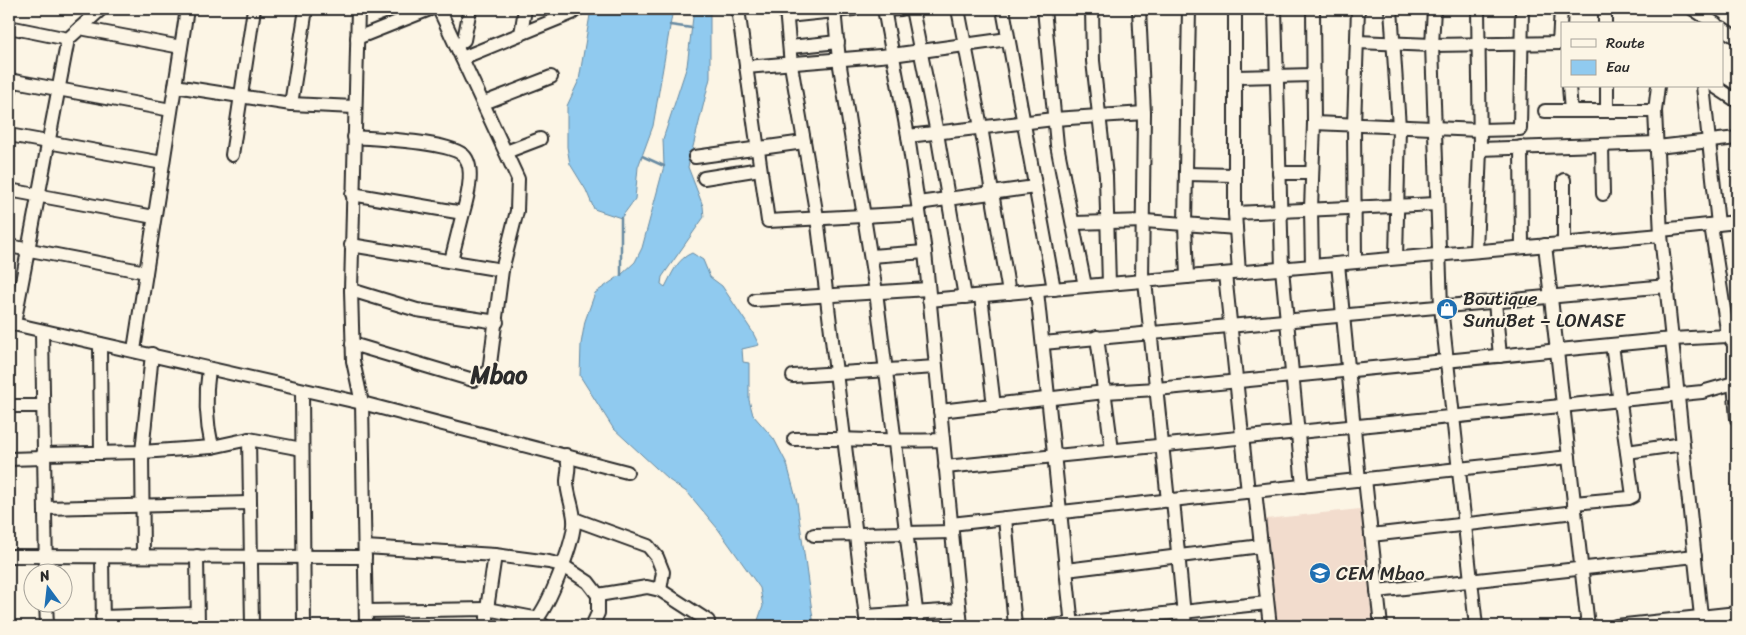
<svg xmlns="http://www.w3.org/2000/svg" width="1746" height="635" font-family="Sriracha,sans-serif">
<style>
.built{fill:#f2dccd}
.water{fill:#90caef;stroke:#688aa1}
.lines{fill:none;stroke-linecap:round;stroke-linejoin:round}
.stream{stroke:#688aa1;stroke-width:2.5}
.minor-casing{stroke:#2b2b2b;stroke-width:16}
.minor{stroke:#fcf5e5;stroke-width:12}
.labels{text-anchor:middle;stroke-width:4;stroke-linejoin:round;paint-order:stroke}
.poi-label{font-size:19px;fill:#2b2b2b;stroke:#fcf5e5;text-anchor:start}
.district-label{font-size:24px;font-weight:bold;fill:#2b2b2b;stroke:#fcf5e5}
</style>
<rect width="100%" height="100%" fill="#fcf5e5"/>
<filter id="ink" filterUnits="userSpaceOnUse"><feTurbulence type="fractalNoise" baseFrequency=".02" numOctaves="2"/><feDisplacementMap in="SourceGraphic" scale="10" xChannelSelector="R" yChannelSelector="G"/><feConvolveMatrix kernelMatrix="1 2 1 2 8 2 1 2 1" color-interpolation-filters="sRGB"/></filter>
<g filter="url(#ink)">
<polygon class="built" points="1360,509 1373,626 1278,626 1266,519"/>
<g class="water">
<polygon points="591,9 673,9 653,126 638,167 635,199 621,218 594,209 586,190 570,164 567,147 567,106 579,80"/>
<path d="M694 9H710V78L688 167 703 206 704 217 662 277 661 284 665 287C672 274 677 259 692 253L703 260 710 277 722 286 752 331 759 345 742 349 743 362 749 363V400L753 415 774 439 787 464 797 502 814 626H756L763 606 760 588 718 529 688 493 669 480 613 428 580 376 581 344 585 321 595 293 621 275 635 262 642 248 664 166 663 139 687 66Z"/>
</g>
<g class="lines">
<g class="stream">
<polyline points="670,25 692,28"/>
<polyline points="642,156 664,166"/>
<polyline points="621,218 621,275"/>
</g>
<g class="minor-casing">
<g id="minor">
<polyline points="358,9 351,290 353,361 362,403 366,626"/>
<polyline points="738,9 768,221 919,213"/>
<polyline points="786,9 791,65 817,217 867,626"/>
<polyline points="834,9 839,60 876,292 918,626"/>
<polyline points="884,9 908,136 925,252 961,626"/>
<polyline points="912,9 937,133 965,297"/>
<polyline points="958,9 981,127 1009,293"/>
<polyline points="1003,9 1054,289"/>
<polyline points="1044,9 1057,145 1085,286"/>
<polyline points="1092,9 1093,61 1106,176 1109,284"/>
<polyline points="1139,9 1144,113 1142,281"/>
<polyline points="1235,9 1235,213 1239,273"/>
<polyline points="1275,9 1282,269 1303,486"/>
<polyline points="1391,9 1399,127 1396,258"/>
<polyline points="1434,9 1432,45 1441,307 1476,626"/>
<polyline points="1693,9 1716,24"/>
<polyline points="884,10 901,9"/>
<polyline points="787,16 854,9"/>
<polyline points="1605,24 1605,9"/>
<polyline points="9,27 68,39 101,9"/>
<polyline points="80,28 181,47"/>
<polyline points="1722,28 1737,38"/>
<polyline points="521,34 525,9"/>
<polyline points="357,38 430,9"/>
<polyline points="1357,42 1432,45 1562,43"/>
<polyline points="1559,43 1561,9"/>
<polyline points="456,46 464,40 470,9"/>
<polyline points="790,47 838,42"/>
<polyline points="462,58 572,13 577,9"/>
<polyline points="746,67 892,55 1008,39"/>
<polyline points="1236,77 1313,75"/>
<polyline points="9,80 171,110"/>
<polyline points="175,86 291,104 354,107"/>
<polyline points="1569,86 1571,111"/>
<polyline points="1658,86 1655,111 1661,235 1702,626"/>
<polyline points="1703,86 1718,224"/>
<polyline points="1714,86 1737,101"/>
<polyline points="9,93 12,80"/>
<polyline points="484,103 551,77"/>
<polyline points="291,104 306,9"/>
<polyline points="1545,111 1655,111"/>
<polyline points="1607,111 1607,86"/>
<polyline points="1314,123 1480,130 1520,129 1522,9"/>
<polyline points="9,135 163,163"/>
<polyline points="908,136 1054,119 1144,113"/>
<polyline points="1602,145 1603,194"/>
<polyline points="1521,147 1522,247"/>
<polyline points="1657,147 1737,138"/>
<polyline points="1480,149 1657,143"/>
<polyline points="506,152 540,139"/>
<polyline points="232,155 254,9"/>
<polyline points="695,157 804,142"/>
<polyline points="1279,173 1312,173"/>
<polyline points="1186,174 1235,175"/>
<polyline points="704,178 760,169"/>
<polyline points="1564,180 1564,243"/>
<polyline points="9,190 154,217"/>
<path d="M352 194 463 213C467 199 475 170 465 157 453 141 376 139 354 137"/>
<polyline points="918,203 1035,187"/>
<polyline points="1235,213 1437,204"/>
<polyline points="1074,223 1145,221 1236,228"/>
<polyline points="1711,225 1728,336"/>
<polyline points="1661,230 1737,222"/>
<polyline points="351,245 502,270"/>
<polyline points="1545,245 1588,626"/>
<polyline points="9,246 146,272"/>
<polyline points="1476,251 1480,149 1478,9"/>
<polyline points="871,256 925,252"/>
<polyline points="451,261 463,213"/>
<polyline points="1355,262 1354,125 1358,9"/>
<polyline points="1338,264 1359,480"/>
<polyline points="1312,266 1311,209 1314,123 1313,9"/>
<polyline points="1225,274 1248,492"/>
<polyline points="1187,277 1185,224 1189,9"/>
<polyline points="1145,281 1168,501"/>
<polyline points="351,290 417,310 497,322"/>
<polyline points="1037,291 1072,626"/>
<polyline points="981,296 994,406"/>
<polyline points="755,300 928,289"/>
<polyline points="929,300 1661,235"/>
<polyline points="1495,302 1500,356"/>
<polyline points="9,323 362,403 627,472"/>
<polyline points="14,324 68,39"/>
<polyline points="42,332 46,572"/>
<polyline points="1097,337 1112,450"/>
<polyline points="1043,343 1667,286"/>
<polyline points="100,344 101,453"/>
<polyline points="352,344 473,380 489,372 502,270 517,211 518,179 439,9"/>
<polyline points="1734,344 1734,383 1737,419"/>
<polyline points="134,350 187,9"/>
<path d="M209 369C205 395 206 421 212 447"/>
<polyline points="793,376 936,367"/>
<polyline points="302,391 304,626"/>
<polyline points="9,406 42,406"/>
<polyline points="940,411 1105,392 1157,389 1672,339 1728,336 1734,344 1737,342"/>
<polyline points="249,439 252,626"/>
<path d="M794 439C843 438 893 442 943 440"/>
<polyline points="1627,452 1683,444"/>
<polyline points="43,454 142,452 212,447 249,439 302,449"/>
<polyline points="9,459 44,458"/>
<polyline points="945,467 1702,392 1734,383 1737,385"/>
<polyline points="1365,479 1381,626"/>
<polyline points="1255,491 1270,626"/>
<polyline points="1173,500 1185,626"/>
<polyline points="1574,503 1629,498 1633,496 1612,345"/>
<polyline points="45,508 249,503"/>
<polyline points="1005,518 1015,626"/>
<polyline points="574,519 648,546 657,557 663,572 660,590"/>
<polyline points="951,524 1569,457"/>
<polyline points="814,535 952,532"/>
<polyline points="1371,535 1575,512"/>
<polyline points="365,547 495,555 549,562 562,565 588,582 598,595 598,613 592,626"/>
<polyline points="9,556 365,557"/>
<polyline points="143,556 142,452 152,354"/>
<polyline points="197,556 198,626"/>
<polyline points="102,557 103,626"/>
<polyline points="1066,570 1261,546"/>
<polyline points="1377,591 1695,556"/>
<polyline points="598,595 647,587 660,590 708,621"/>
<polyline points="46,602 47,626"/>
<path d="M366 611 487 609 534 618 539 616C551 599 576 538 574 519 573 506 567 494 567 481 568 469 570 468 566 455"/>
<polyline points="866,616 959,610"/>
<polyline points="102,617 197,614"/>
<polyline points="487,626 487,609 495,555"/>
<polyline points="543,626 543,625"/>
<polyline points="1051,626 1267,603"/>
<polyline points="1616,626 1737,613"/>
</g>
</g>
<use href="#minor" class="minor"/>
</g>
</g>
<defs>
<g id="shop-disc" transform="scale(1.125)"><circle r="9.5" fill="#1f6fb2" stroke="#fcf5e5"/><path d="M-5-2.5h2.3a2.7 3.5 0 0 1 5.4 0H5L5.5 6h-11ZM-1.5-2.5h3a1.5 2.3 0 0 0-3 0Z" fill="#fff"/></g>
<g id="school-disc" transform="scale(1.125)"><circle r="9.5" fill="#1f6fb2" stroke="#fcf5e5"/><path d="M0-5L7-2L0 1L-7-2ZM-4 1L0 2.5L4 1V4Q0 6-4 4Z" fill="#fff"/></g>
</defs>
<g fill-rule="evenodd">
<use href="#shop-disc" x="1447" y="309"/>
<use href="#school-disc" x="1320" y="573"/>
</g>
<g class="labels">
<g class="poi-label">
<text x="1463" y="305">Boutique<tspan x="1463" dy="22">SunuBet – LONASE</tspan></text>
<text x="1336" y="580">CEM Mbao</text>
</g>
<g class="district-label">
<text x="499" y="383">Mbao</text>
</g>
</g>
<rect width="1746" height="635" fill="none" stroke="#fcf5e5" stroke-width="30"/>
<rect x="15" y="15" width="1716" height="605" fill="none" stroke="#2b2b2b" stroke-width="2" filter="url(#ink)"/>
<rect x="1561" y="22" width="162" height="65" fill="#fcf5e5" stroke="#a8a49b"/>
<rect x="1571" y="39" width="25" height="8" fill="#fcf5e5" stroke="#a8a49b"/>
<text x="1606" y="48" font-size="15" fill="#2b2b2b">Route</text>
<rect x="1571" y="60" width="25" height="15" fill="#90caef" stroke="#a8a49b"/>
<text x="1606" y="72" font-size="15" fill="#2b2b2b">Eau</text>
<g transform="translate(48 588) rotate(345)"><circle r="24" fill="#fcf5e5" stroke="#a8a49b"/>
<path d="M0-4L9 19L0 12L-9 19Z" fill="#1f6fb2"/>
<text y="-8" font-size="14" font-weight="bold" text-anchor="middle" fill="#2b2b2b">N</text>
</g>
</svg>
